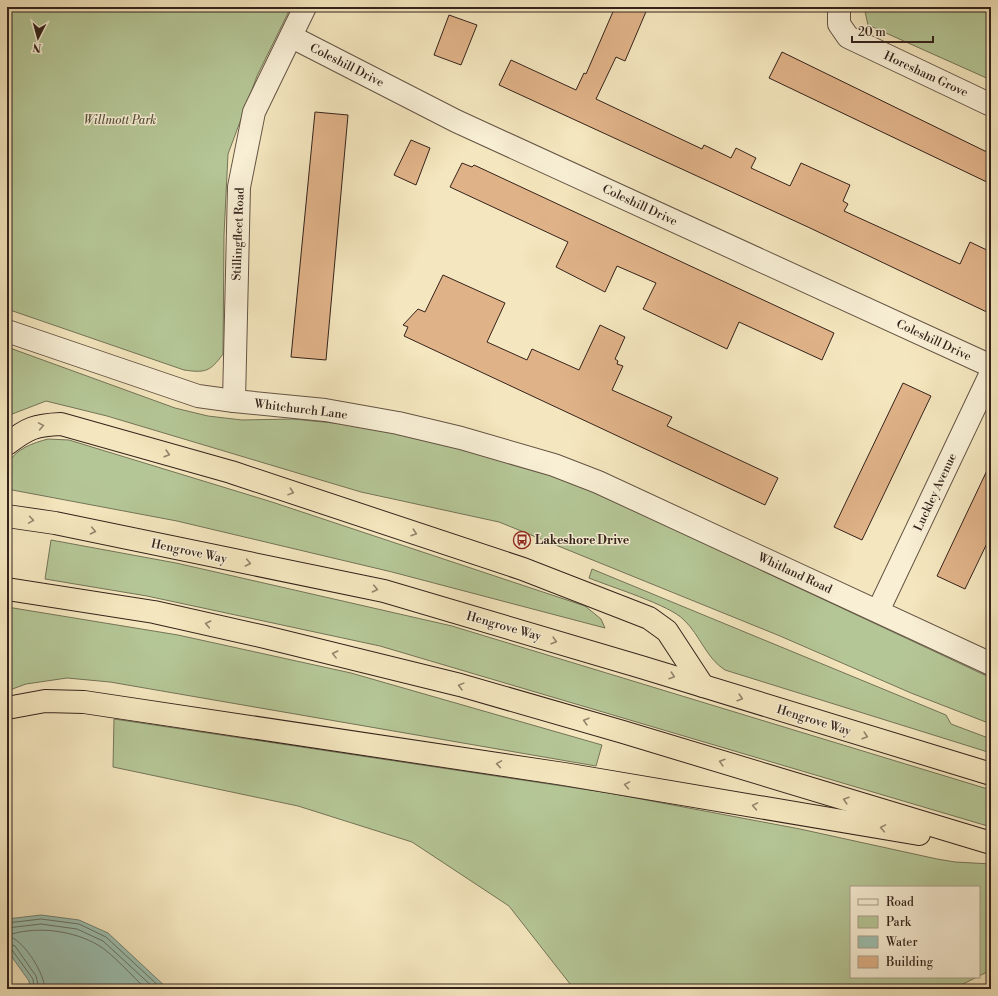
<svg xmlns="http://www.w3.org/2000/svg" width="998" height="996" font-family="'Libre Bodoni',serif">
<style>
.green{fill:#b5c696;stroke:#747458}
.water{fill:#9cc0b0;stroke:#728174}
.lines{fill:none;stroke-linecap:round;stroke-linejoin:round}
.shore{stroke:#687266;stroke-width:1}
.building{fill:#e0b288;stroke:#34231b}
.minor-casing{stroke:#645444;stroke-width:24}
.highway-casing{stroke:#34231b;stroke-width:24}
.minor{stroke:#f8efd5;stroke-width:22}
.highway{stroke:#f4e6be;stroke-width:22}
.oneway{stroke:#94846c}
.labels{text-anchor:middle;stroke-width:3;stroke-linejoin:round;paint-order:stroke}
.street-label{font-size:12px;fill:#34231b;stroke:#f8efd5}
.park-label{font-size:12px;font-style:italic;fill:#5b5440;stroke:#f8efd5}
.poi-label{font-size:12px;font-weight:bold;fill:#34231b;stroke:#f8efd5;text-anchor:start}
</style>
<rect width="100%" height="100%" fill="#f4e6be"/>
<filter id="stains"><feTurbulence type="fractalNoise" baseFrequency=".005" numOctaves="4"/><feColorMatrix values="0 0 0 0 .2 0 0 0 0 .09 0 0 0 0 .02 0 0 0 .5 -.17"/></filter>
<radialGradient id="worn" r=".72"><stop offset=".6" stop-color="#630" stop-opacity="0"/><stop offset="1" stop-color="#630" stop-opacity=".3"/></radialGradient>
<g class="green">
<path d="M7 7H291L257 76 228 154 224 235 223 354C210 372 205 373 184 370L7 309Z"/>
<polygon points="864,7 991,7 991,80 868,25"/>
<polygon points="7,347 175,408 208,416 242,420 293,419 365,426 470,447 554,473 991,678 991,724 911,693 780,636 499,522 361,492 107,416 46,401 7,416"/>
<path d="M48 439 69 440 272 502 585 606 601 619 605 628 392 572 177 521 7 489C7 482 5 470 8 464 15 449 33 443 48 439Z"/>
<polygon points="51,540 176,563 452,626 991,790 991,827 380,646 147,596 45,579"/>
<path d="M592 569 946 715 951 724 991 739V753L725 670C706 658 700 635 684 620 670 605 611 587 589 578Z"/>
<polygon points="7,607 178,635 351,673 602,745 596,766 110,682 67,678 26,684 7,691"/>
<polygon points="114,719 609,793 800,829 937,859 955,862 991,864 991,970 979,976 979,887 851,887 851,977 977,977 953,989 574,989 509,906 412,842 298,806 113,767"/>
</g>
<polygon class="water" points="41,915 79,920 108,933 168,989 30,989 29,981 7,950 7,919"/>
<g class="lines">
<g class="shore">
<polyline points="7,923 41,919 79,924 106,937 162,989"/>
<polyline points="7,928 41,924 77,929 103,941 155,989"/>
<polyline points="7,943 15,946 36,976 39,989"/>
<polyline points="7,948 12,950 33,979 34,989"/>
<path d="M45 989C44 973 26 944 11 937L12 934C39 926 74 931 98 945 112 953 133 977 146 989"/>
</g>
</g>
<g class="building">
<polygon points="615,7 648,7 625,61 616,57 596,99 702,149 704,145 731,158 736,148 756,158 751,168 790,186 801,163 850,185 843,201 848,204 844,211 960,264 970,242 991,252 991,314 810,228 499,85 511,60 576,90 584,73 586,74"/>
<polygon points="449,15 477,25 461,65 434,55"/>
<polygon points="782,52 991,154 991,184 769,78"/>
<polygon points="315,112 348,115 326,360 291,357"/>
<polygon points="411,140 430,148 416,185 394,175"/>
<polygon points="462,163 472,167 474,165 834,333 822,360 739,322 727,349 643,309 656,283 617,266 605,292 556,267 568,242 450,187"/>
<polygon points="443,275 505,303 487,342 527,360 532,349 579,370 600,325 625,337 615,359 618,361 617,364 623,366 612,390 672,417 667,426 778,478 765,505 404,336 408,327 403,325 418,309 425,312"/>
<polygon points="903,383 931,396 862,540 834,527"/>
<polygon points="991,462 991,535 965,589 937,576"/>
</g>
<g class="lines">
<g class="minor-casing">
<g id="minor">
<polyline points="839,7 839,24 848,37 991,105"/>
<polyline points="292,37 456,121 991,366"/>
<polyline points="7,331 198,396 234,401 325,410 398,423 461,438 554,465 598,482 991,664"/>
<polyline points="234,401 239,187 254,112 305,7"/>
<polyline points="878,611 991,373"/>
</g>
</g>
<g class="highway-casing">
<g id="highway">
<path d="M7 444C28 428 35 425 61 424L231 472 523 569 649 618 667 631 703 686"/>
<polyline points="7,516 55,523 384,591 641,667 991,774"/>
<polyline points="7,589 154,612 265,637 460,685 623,732 991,843"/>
<polyline points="7,708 45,701 84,702 564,774 919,834"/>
</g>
</g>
<use href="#minor" class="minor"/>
<use href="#highway" class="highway"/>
</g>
<defs><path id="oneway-chevron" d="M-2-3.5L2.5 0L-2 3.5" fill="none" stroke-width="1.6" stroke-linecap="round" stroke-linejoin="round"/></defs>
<g class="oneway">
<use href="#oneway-chevron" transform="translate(41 426) rotate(-10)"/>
<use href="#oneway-chevron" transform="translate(167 454) rotate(16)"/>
<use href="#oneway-chevron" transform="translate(291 492) rotate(18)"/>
<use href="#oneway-chevron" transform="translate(31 520) rotate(9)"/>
<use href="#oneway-chevron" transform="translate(93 531) rotate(12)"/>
<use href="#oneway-chevron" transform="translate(414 533) rotate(18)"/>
<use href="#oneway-chevron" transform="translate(248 563) rotate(12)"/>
<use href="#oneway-chevron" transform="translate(375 589) rotate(12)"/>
<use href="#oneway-chevron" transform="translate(208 624) rotate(-168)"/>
<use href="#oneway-chevron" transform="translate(554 641) rotate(16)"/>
<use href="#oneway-chevron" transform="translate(335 654) rotate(-166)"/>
<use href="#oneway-chevron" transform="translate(672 676) rotate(18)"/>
<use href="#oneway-chevron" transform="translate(461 686) rotate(-165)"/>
<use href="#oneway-chevron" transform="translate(740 698) rotate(17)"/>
<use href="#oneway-chevron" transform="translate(586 721) rotate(-164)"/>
<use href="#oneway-chevron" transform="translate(865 736) rotate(17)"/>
<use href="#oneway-chevron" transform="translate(722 762) rotate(-163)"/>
<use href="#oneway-chevron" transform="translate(499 764) rotate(-171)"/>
<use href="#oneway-chevron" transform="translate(627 785) rotate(-170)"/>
<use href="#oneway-chevron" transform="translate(846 800) rotate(-163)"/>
<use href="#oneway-chevron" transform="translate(755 806) rotate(-170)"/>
<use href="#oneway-chevron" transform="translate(883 828) rotate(-170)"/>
</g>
<defs>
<g id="bus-ring" transform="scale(0.9)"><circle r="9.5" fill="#f8efd5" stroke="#8f2418" stroke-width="1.5"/><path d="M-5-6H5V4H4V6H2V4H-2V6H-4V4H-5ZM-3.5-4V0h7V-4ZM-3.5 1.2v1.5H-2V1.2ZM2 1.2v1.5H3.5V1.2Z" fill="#8f2418"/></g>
</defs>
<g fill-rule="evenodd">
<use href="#bus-ring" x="522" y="540"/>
</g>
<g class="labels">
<g class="street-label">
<text transform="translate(347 65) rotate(27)" y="4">Coleshill Drive</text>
<text transform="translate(926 74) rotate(25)" y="4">Horesham Grove</text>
<text transform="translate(640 205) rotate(25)" y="4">Coleshill Drive</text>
<text transform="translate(238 234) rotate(-88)" y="4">Stillingfleet Road</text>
<text transform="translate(934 340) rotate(25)" y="4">Coleshill Drive</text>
<text transform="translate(301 409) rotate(7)" y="4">Whitchurch Lane</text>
<text transform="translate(935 492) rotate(-65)" y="4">Luckley Avenue</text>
<text transform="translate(189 551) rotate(12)" y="4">Hengrove Way</text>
<text transform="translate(795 573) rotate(25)" y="4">Whitland Road</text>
<text transform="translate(504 626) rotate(16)" y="4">Hengrove Way</text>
<text transform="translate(814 720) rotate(17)" y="4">Hengrove Way</text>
</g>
<g class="park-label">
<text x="120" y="124">Willmott Park</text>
</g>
<g class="poi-label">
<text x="535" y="544">Lakeshore Drive</text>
</g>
</g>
<rect width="998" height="996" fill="none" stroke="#f4e6be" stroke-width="24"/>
<rect x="8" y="8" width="982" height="980" fill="none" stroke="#34231b" stroke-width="2"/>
<rect x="12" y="12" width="974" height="972" fill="none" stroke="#34231b"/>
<rect x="850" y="886" width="130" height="92" fill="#f8efd5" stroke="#aa9d8b"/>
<rect x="858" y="899" width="20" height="6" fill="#f8efd5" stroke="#aa9d8b"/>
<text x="886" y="906" font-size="12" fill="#34231b">Road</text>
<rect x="858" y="916" width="20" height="12" fill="#b5c696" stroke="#aa9d8b"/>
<text x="886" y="926" font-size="12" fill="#34231b">Park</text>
<rect x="858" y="936" width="20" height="12" fill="#9cc0b0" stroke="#aa9d8b"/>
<text x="886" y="946" font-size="12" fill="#34231b">Water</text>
<rect x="858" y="956" width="20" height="12" fill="#e0b288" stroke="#aa9d8b"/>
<text x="886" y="966" font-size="12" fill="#34231b">Building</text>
<g transform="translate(38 38) rotate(186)" stroke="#f8efd5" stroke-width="3" paint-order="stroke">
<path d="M0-3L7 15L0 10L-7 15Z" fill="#34231b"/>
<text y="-6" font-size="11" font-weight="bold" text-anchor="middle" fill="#34231b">N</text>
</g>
<path d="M852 36v6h81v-6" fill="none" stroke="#34231b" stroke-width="2"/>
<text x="858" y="36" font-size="12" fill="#34231b" stroke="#f8efd5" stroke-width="3" paint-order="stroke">20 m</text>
<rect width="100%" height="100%" filter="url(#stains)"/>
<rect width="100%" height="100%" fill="url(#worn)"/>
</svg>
